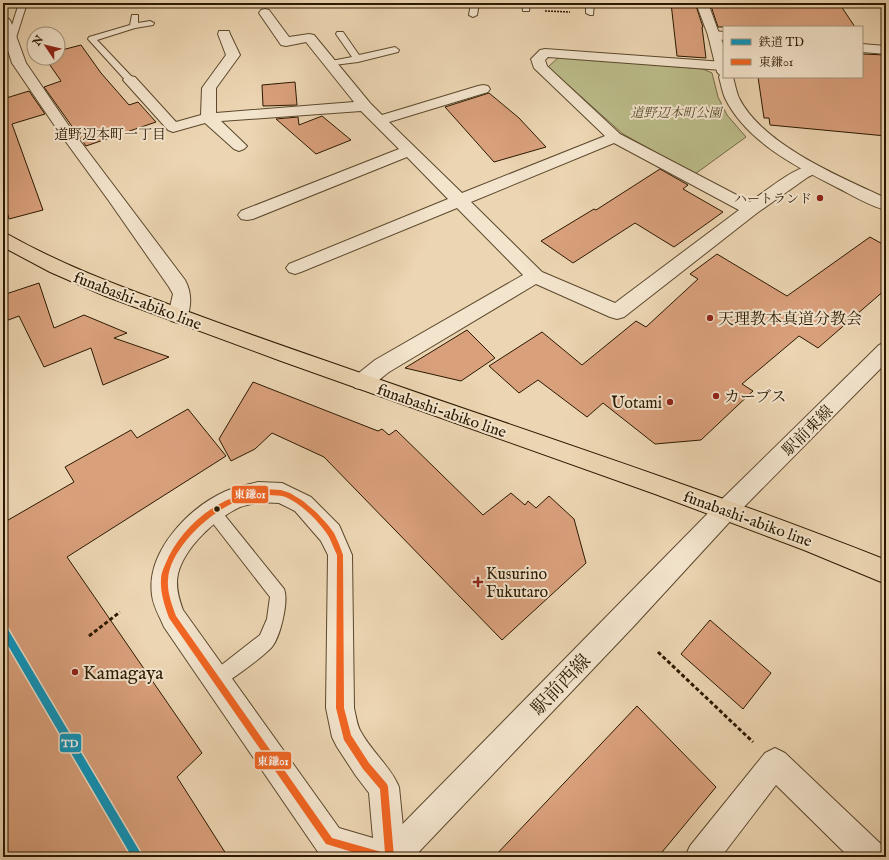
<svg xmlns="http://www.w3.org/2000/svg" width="889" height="860" font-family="'IM FELL English','Noto Serif JP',serif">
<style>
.green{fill:#bbbc8a;stroke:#736a45}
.building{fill:#d9a07c;stroke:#2b1900}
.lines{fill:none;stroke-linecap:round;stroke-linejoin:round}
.service-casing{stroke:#5b482c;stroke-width:2}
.minor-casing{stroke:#5b482c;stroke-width:2}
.tertiary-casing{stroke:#5b482c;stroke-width:2}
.primary-casing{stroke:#2b1900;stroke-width:2}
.path-far1{stroke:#2b1900;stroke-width:1.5;stroke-dasharray:2 1;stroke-linecap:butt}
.path{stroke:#2b1900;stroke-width:3;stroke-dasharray:4 2.5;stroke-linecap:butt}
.service{fill:#f3e4cd;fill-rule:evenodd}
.minor{fill:#f3e4cd;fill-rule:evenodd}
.tertiary{fill:#f3e4cd;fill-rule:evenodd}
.primary{fill:#ecd5b2;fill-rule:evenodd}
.bus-1-casing{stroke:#f3e4cd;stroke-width:3}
.bus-1{fill:#f26522;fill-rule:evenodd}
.rail-1-casing{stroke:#f3e4cd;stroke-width:3}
.rail-1{fill:#0b96bf;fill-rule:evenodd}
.poi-dot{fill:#8f2418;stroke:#f3e4cd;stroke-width:1.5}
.bus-dot{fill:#2b1900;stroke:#f3e4cd;stroke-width:1.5}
.labels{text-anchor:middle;stroke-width:4;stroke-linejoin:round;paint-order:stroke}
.far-park-label{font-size:13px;font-style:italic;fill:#564a29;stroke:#f3e4cd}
.far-poi-label{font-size:13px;fill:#2b1900;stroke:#f3e4cd;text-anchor:end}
.far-neighbourhood-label{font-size:14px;fill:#2b1900;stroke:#f3e4cd}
.street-label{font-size:16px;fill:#2b1900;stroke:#f3e4cd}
.poi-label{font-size:16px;fill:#2b1900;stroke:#f3e4cd;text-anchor:start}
.near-poi-label{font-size:19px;fill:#2b1900;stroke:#f3e4cd;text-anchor:start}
.near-street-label{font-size:19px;fill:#2b1900;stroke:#f3e4cd}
.line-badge{stroke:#f3e4cd;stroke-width:1.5}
.badge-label{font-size:11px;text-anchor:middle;font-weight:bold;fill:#fff}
</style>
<rect width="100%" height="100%" fill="#ecd5b2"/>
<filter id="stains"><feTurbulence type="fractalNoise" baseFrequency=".005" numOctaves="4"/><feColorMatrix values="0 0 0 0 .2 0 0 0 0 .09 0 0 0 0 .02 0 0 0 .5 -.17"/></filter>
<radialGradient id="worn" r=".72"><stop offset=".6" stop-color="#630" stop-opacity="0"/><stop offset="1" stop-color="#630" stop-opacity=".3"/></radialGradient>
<polygon class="green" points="559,57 703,69 712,73 718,97 727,115 746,137 695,174 623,134 548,67"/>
<g class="building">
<polygon points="671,3 695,3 703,27 702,27 706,58 677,56"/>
<polygon points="710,3 839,3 855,27 718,27"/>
<polygon points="81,45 101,73 129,105 138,102 156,122 86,146 44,87 61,81 45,58 58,58 58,51"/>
<polygon points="862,54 886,55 886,136 770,125 769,118 764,118 758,77 862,77"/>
<polygon points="295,82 297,105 263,106 262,85"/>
<polygon points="29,91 45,114 12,124 43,210 9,219 3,197 3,99"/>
<polygon points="489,93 519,118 546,147 494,162 445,107"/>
<polygon points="322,116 351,140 316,154 276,119 298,117 299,125"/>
<polygon points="660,169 688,185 683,189 723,212 674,247 635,223 573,263 541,241 594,209 596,210"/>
<polygon points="870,237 886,246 886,289 818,348 799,336 742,384 753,391 701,440 655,444 603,403 587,417 538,380 519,393 489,366 542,332 582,365 636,321 646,327 698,279 690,274 717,254 787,296"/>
<polygon points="39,283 54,328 84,315 127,333 114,338 169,357 103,385 91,348 44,367 19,316 3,322 3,295"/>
<polygon points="467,330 495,358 461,381 405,368"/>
<polygon points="253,382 378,431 382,429 389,435 396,430 483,515 511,493 525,505 528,501 536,508 549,496 574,519 586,563 502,640 324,457 272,433 255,449 231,461 219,439"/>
<polygon points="188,409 226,456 67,557 202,753 177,777 228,857 3,857 3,523 74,482 65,467 131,430 137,438"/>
<polygon points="710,620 771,673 743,709 681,654"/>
<polygon points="637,706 716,787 658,857 494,857"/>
</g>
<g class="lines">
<g class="service-casing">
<g id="service">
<polygon points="19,3 27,3 15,41 11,44 7,41"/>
<polygon points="453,3 461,3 460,7 454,7"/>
<polygon points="471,3 479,3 477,15 473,17 469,15"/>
<polygon points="522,3 530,3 529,11 523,11"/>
<polygon points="586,3 594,3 593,15 590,15 586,13"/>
<polygon points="132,15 138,15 138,23 150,21 154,23 153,25 135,28 97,40 133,78 134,80 130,83 127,82 88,39 89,37 130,25"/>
<polygon points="337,32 343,32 359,55 395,47 399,50 398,52 358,62 326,66 325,64 326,62 352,57 336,34"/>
<path d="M213 505 218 507 284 589C289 601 280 639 271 648 257 662 238 674 222 686L216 689 210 686 207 680 210 674 260 635 267 619 270 597 208 517 205 512 208 507Z"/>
</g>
</g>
<g class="minor-casing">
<g id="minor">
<path d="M265 9 269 10 289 37 309 34 314 35 370 103 382 115 478 86 483 85 488 86 490 89 488 92 389 122 462 193 605 136 534 68 531 59 540 50 545 49 724 62V70H722L548 57 545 60 547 66 620 134 750 202C765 192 800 161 818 166L820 169 818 172 808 177 757 213 624 317 617 319 610 317 536 284 389 372C378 380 369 392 355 388L352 382 355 376 375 360 523 275 457 208 301 272 295 274 289 272 286 268 289 264 448 199 407 157 253 219 247 220 241 219 238 215 241 211 399 149 361 111 221 121 247 146 244 149 239 151 234 149 205 123 173 132 168 130 123 80 125 77 130 76 135 77 176 122 201 115 202 88 226 55 218 34 219 31H229L230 34 240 55 216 88V113L354 102 306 42 286 46 281 45 259 13 261 10ZM614 143 739 210 615 303 542 272 471 202Z"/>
<path d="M3 18 9 19 11 22 26 63 71 129 185 280C192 293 192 308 185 321L178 323 171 321 168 316 173 294 169 287 109 201 61 135 12 63 3 35Z"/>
<polygon points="714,31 724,32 724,40 709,38 708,35 709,32"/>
<polygon points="862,44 886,46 886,54 862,52"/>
<path d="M258 482 282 483 311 497 339 525 352 555 354 708C356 716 357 726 361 732 372 752 391 767 399 787L406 857H330L318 852 164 627C160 617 153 606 152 595 146 552 188 508 226 491 236 487 247 485 258 482ZM258 502 279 503 295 511 321 541 328 555 326 708 332 737 337 747 356 776 369 793 373 838 339 828 183 610C179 599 175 586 178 574 184 548 216 518 240 507 246 505 252 504 258 502Z"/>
<polygon points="775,748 785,753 883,846 886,857 849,857 776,785 721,857 685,857 690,846 765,753"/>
</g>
</g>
<g class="tertiary-casing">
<g id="tertiary">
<path d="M696 3H708L724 47V77H733C735 84 736 91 739 98 763 145 840 177 886 198V210C869 206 852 195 836 187 795 166 746 141 725 98 722 91 721 84 719 77L720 75 717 72 708 35Z"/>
<polygon points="886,342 886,363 735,516 633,627 414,857 376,857 381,846 719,502 879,345"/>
</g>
</g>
<g class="primary-casing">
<path id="primary" d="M3 233 9 235C57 262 108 282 160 301 217 323 274 343 332 363 517 428 704 488 886 560V584L804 550 655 494 281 361 105 296 50 272 3 247Z"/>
</g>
<polyline class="path-far1" points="545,11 570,12"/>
<g class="path">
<polyline points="89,636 120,612"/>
<polyline points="658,652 753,742"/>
</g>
<use href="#service" class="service"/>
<use href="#minor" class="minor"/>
<use href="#tertiary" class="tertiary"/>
<use href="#primary" class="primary"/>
<g class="bus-1-casing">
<path id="bus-1" d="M263 489 281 490 290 493 303 501 317 513 328 525 334 533 339 544 343 555 344 708 351 735 369 763 387 784 388 787 394 857H369L326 844 169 618C165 606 160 593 161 579 161 574 163 569 165 565 176 537 199 514 225 501 237 495 250 492 263 489ZM263 495C269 495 276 495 282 496 298 500 321 523 329 537 332 543 334 549 337 555L336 708 344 740 363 769 380 789 385 853 332 838 176 616C172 605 167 592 168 580 169 551 206 516 231 504 241 499 252 497 263 495Z"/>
</g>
<use href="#bus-1" class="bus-1"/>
<g class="rail-1-casing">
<polygon id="rail-1" points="3,625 6,626 143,857 132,857 3,637"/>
</g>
<use href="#rail-1" class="rail-1"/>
</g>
<g class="poi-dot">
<circle cx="820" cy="198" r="4"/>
<circle cx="710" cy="318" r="4"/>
<circle cx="716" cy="396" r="4"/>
<circle cx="670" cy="402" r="4"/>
<path d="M476 576h4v4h4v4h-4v4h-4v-4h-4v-4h4z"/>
<circle cx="75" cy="672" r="4"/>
</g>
<circle class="bus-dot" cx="217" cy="509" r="3.5"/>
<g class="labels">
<g class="far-park-label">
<text x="676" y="117">道野辺本町公園</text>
</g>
<g class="far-poi-label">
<text x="812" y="203">ハートランド</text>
</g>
<g class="far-neighbourhood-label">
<text x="110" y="139">道野辺本町一丁目</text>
</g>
<g class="street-label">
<text transform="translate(138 300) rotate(21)" y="6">funabashi-abiko line</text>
<text transform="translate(442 410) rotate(19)" y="6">funabashi-abiko line</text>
<text transform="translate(807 430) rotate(-45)" y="6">駅前東線</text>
<text transform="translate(748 518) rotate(20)" y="6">funabashi-abiko line</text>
</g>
<g class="poi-label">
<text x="718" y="324">天理教本真道分教会</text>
<text x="724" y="402">カーブス</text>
<text x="662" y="408" text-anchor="end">Uotami</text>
<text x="486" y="579">Kusurino<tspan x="486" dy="18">Fukutaro</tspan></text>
</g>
<g class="near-poi-label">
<text x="83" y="679">Kamagaya</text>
</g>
<g class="near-street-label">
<text transform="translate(560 684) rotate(-46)" y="7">駅前西線</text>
</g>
</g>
<g class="line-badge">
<rect x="231" y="485" width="38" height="19" rx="4" fill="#f26522"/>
<rect x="59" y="733" width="23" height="20" rx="4" fill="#0b96bf"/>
<rect x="254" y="751" width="38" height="19" rx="4" fill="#f26522"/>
</g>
<g class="badge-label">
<text x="250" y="498">東鎌01</text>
<text x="70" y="747">TD</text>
<text x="273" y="765">東鎌01</text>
</g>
<rect width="889" height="860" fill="none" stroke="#ecd5b2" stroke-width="16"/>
<rect x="4" y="4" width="881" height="852" fill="none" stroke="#2b1900" stroke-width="2"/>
<rect x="8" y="8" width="873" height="844" fill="none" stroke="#2b1900"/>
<rect x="723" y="26" width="140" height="52" fill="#f3e4cd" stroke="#a3937b"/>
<rect x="731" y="39" width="20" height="6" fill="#0b96bf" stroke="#a3937b"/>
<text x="759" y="46" font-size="12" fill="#2b1900">鉄道 TD</text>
<rect x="731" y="59" width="20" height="6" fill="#f26522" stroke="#a3937b"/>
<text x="759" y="66" font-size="12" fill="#2b1900">東鎌01</text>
<g transform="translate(46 46) rotate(305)"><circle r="19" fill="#f3e4cd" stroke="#a3937b"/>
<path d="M0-3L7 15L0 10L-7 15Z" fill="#8f2418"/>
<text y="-6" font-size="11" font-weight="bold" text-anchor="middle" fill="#2b1900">N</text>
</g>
<rect width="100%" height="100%" filter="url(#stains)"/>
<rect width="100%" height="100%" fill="url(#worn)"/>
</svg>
